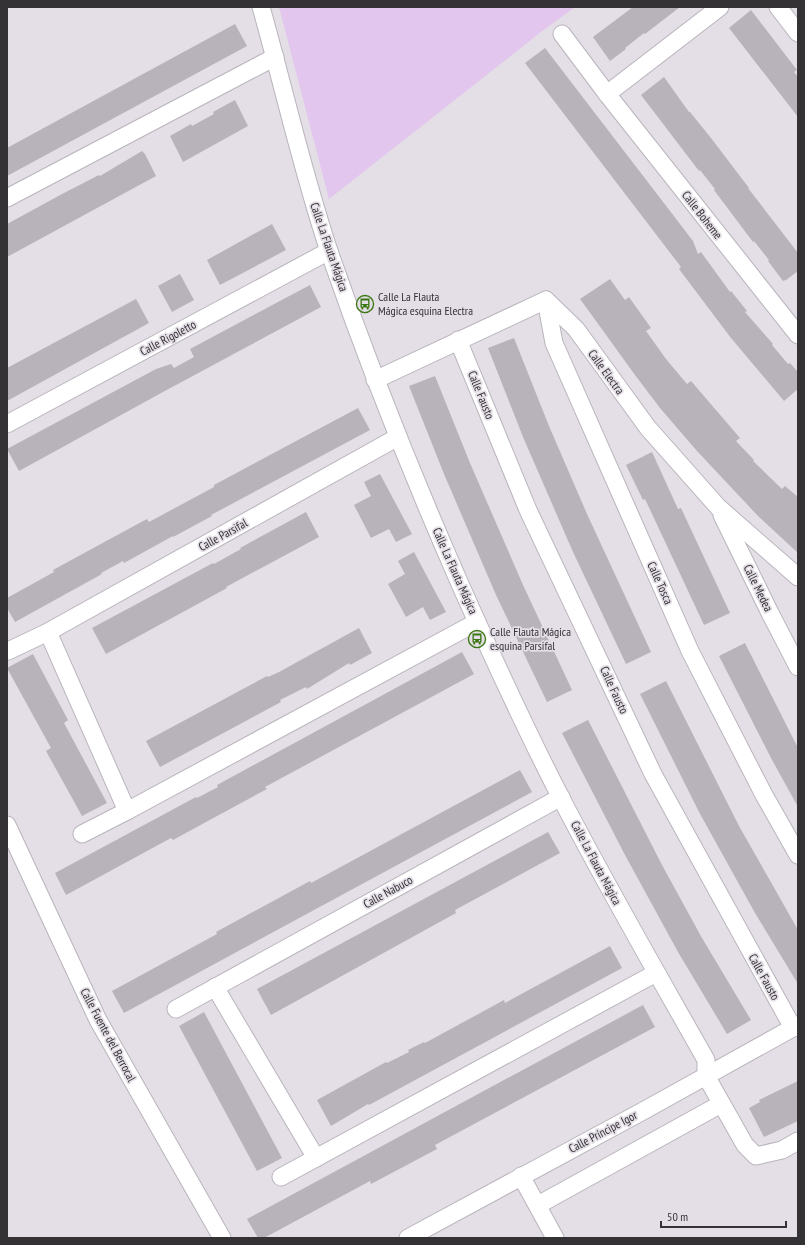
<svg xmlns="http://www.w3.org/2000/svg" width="805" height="1245" font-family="'PT Sans Narrow',sans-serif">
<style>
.green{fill:#e2c6ee}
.building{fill:#b8b2ba}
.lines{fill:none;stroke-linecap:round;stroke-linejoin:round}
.street-casing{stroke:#b9b4bc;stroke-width:19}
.street{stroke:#fff;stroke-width:17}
.labels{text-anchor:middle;stroke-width:3.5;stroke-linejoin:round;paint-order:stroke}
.street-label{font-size:12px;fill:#343235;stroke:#e4dee6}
.poi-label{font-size:12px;fill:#343235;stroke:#e4dee6;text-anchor:start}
</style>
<rect width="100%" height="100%" fill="#e4dee6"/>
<polygon class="green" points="279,7 575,7 541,32 329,199"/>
<g class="building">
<polygon points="633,7 680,7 645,34 644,33 625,48 626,49 610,61 593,37"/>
<polygon points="751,10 797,70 794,72 798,77 798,117 729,28"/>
<polygon points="235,24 247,46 7,176 7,148"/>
<polygon points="545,48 693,241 698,254 701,252 730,292 731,291 747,311 745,312 773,344 772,345 788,364 790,363 798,372 798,389 784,401 731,338 679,269 681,267 525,63"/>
<polygon points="664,77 689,112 690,112 711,138 749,188 748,188 798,253 798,271 786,280 783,281 768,261 769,260 754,241 753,242 714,190 715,189 700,170 699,171 641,95"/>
<polygon points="235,100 248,126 183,162 170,136 191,124 192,126 214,114 213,112"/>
<polygon points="142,151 145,154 156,176 7,257 7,224 64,193 99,175 100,176"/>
<polygon points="272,224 286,250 220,285 207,260"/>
<polygon points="180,274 194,300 172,312 158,286"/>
<polygon points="610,279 625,300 629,297 651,328 646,331 666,359 687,384 691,381 740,438 736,441 754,460 753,461 782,489 785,486 798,497 798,553 758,516 697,451 660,408 635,375 596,321 580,299"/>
<polygon points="310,285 321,307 163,392 19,471 7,449 156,369 171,364 174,368 194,357 190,349"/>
<polygon points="136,299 149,323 7,401 7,368"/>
<polygon points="514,338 549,426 587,514 651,652 626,664 573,552 523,437 488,348"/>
<polygon points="435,376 470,463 523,585 572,690 547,702 496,595 444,474 409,386"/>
<polygon points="358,408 370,430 211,515 212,516 173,537 173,536 124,563 123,561 101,573 102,574 15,622 7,608 7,598 54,572 53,570 110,539 147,519 149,522 214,487 214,485"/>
<polygon points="652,452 678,509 681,508 730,613 704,625 645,499 643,500 626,465"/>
<polygon points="380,474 412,534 396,542 389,529 371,538 354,505 371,496 364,482"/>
<polygon points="306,512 319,537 226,587 227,588 106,654 92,628 213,563 214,564 241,549 240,548"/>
<polygon points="414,552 446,612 430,620 423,607 406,617 388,584 405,574 398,561"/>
<polygon points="359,628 372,653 350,665 349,663 307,689 306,687 280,700 281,702 160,767 146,741 267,676 268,677 279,672"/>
<polygon points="745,643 798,748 798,807 771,758 719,656"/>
<polygon points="462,652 474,674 265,787 267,789 230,809 173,840 171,838 66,895 55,873 196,797 197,798 218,787 217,785"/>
<polygon points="33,654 68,720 64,723 107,803 82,816 46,751 51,748 7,668"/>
<polygon points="666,681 739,826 798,930 798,984 755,913 699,812 640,694"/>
<polygon points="588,720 662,865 702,938 751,1020 727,1034 678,952 625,855 562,733"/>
<polygon points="520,770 532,792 124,1013 112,991 217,934 216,932 310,881 311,883"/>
<polygon points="548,832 560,853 455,910 456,913 271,1015 257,989"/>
<polygon points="610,946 622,968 369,1105 368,1104 331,1126 317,1100 386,1062 387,1063 409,1052 408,1050 424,1042 425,1043 504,1000 505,1003"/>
<polygon points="643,1005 655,1027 435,1145 437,1149 371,1184 370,1181 264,1238 258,1238 247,1219"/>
<polygon points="204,1012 282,1158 257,1171 179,1026"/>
<polygon points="798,1081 798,1121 764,1137 749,1108 760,1102 759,1100"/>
</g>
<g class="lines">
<g class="street-casing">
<g id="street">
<path d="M261 7C284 88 302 171 329 251 368 364 412 475 460 584 492 656 525 728 561 798 607 887 657 973 706 1060V1076L745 1145 756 1156 782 1150 798 1141"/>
<polyline points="778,7 798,33"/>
<polyline points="562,34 607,94 798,335"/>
<polyline points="607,94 720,7"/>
<polyline points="7,198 275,57"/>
<polyline points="546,300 554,343 690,651 764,795 798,855"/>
<polyline points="458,340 528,510 653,774 793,1028"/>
<polyline points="375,380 546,300 576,329 648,428 718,507 798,577"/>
<polyline points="7,424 329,251"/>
<polyline points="722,515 770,613 798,667"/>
<polyline points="48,632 127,811"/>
<polyline points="8,651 48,632 398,437"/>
<polyline points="7,825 98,1020 222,1238"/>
<polyline points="82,834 127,811 477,622"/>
<polyline points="215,987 316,1158"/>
<polyline points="176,1009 561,797"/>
<polyline points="521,1176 555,1238"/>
<polyline points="281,1177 656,973"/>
<polyline points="538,1205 721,1104"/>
<polyline points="408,1238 643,1111 798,1025"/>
</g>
</g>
<use href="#street" class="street"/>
</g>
<defs>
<g id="bus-ring" transform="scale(0.9)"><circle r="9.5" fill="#e4dee6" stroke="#3b7812" stroke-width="1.5"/><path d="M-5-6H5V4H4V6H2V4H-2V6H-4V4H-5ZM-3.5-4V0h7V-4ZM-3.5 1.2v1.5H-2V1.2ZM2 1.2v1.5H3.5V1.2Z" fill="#3b7812"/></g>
</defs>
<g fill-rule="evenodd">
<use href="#bus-ring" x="365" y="304"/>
<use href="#bus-ring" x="477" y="639"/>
</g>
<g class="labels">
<g class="street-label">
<text transform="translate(702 215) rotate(52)" y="4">Calle Boheme</text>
<text transform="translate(329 247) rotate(71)" y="4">Calle La Flauta Mágica</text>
<text transform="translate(168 338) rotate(-28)" y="4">Calle Rigoletto</text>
<text transform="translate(606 372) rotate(54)" y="4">Calle Electra</text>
<text transform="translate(481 395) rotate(68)" y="4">Calle Fausto</text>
<text transform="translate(223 535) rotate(-29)" y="4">Calle Parsifal</text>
<text transform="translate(455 571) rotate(66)" y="4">Calle La Flauta Mágica</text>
<text transform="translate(660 583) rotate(66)" y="4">Calle Tosca</text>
<text transform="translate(758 588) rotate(64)" y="4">Calle Medea</text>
<text transform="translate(614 690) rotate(65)" y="4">Calle Fausto</text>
<text transform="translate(596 863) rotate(62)" y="4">Calle La Flauta Mágica</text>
<text transform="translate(388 892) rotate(-29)" y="4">Calle Nabuco</text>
<text transform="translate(764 977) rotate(61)" y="4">Calle Fausto</text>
<text transform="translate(108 1035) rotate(62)" y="4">Calle Fuente del Berrocal</text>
<text transform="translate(603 1132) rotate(-28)" y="4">Calle Príncipe Igor</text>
</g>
<g class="poi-label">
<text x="378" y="301">Calle La Flauta<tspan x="378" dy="14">Mágica esquina Electra</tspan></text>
<text x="490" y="636">Calle Flauta Mágica<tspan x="490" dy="14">esquina Parsifal</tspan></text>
</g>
</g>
<rect width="805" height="1245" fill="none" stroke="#343235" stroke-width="16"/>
<path d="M661 1221v6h125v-6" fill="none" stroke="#343235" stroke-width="2"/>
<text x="667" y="1221" font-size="12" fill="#343235" stroke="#e4dee6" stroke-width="3" paint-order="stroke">50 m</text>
</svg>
